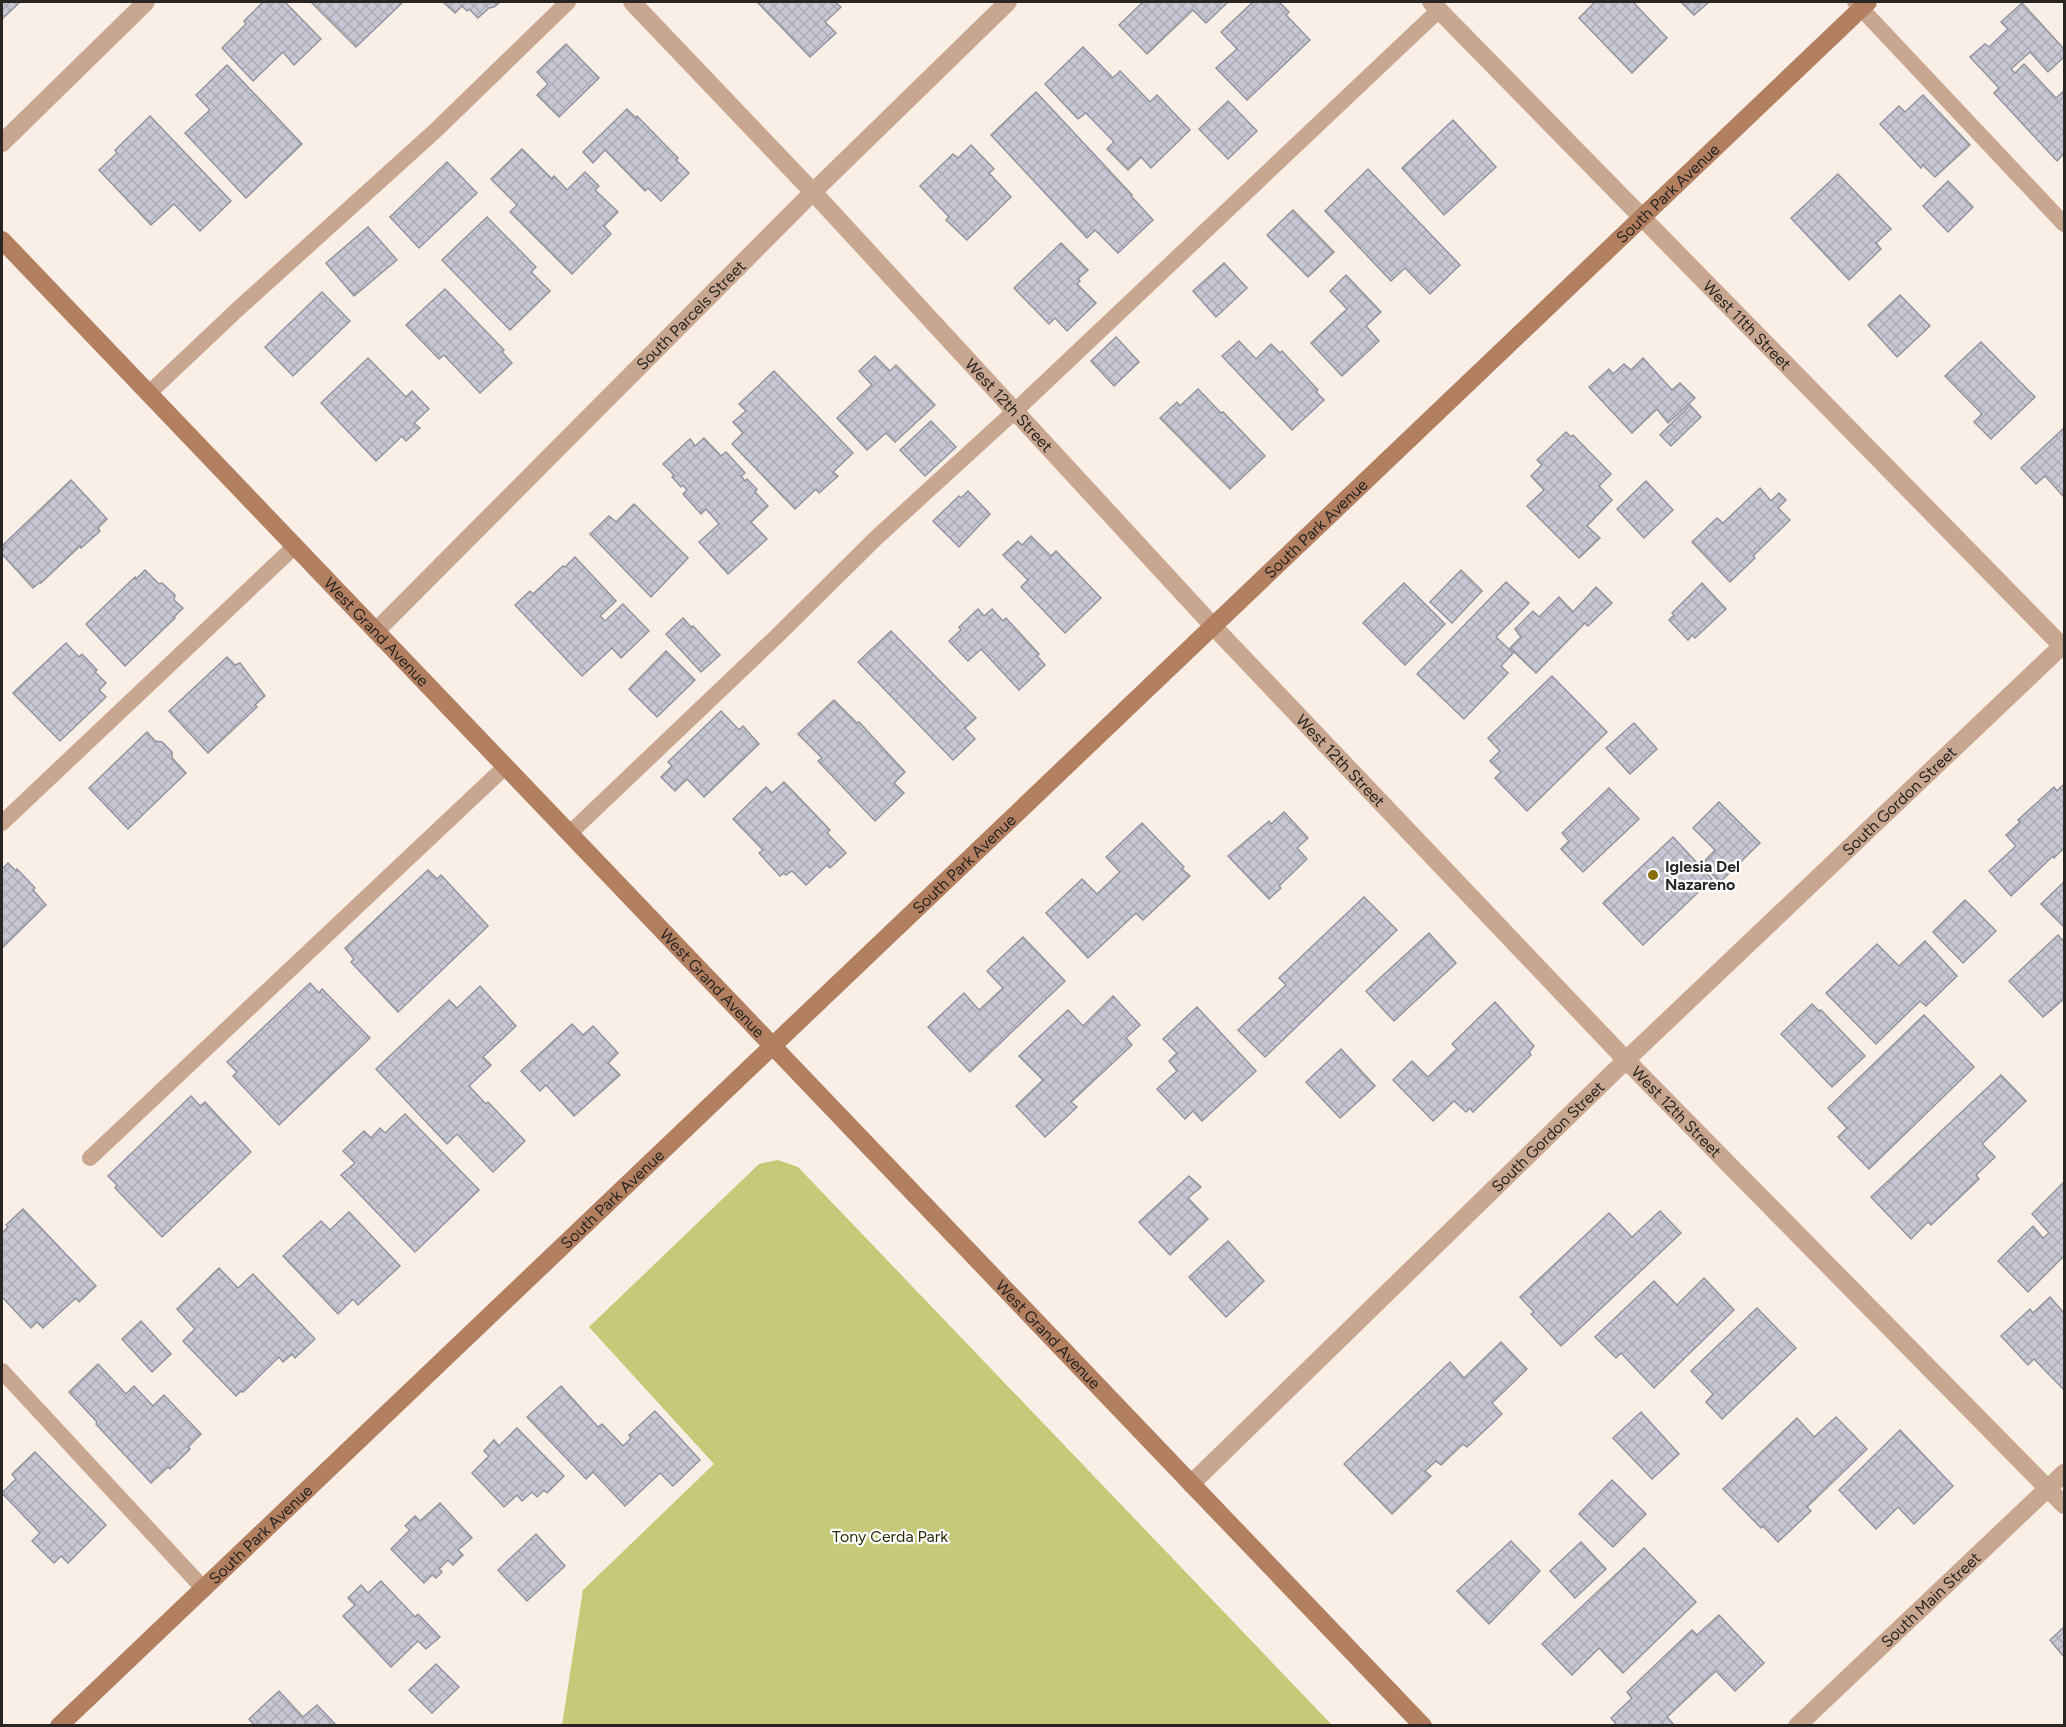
<svg xmlns="http://www.w3.org/2000/svg" width="2066" height="1727" font-family="Figtree,sans-serif">
<style>
.park{fill:#c6c978}
.building{fill:url(#building-cross-hatch);stroke:#94949e;stroke-width:1.5}
.lines{fill:none;stroke-linecap:round;stroke-linejoin:round}
.lane{stroke:#c8a690;stroke-width:16}
.street{stroke:#c8a690;stroke-width:18}
.secondary{stroke:#b28060;stroke-width:18}
.poi-dot{fill:#866c0a;stroke:#fff;stroke-width:2}
.labels{text-anchor:middle;stroke-width:4.5;stroke-linejoin:round;paint-order:stroke}
.street-label{font-size:16px;fill:#282522;stroke:#fff}
.poi-label{font-size:16px;font-weight:bold;fill:#282522;stroke:#fff;text-anchor:start}
.park-label{font-size:16px;fill:#2d2e07;stroke:#fff}
</style>
<defs>
<pattern id="building-cross-hatch" width="8" height="8" patternUnits="userSpaceOnUse" patternTransform="scale(1.5)"><rect width="8" height="8" fill="#c8c8d4"/><path d="M0 0l8 8M0 8l8-8" fill="none" stroke="#acacb6"/></pattern>
</defs>
<rect width="100%" height="100%" fill="#f9efe7"/>
<polygon class="park" points="778,1160 798,1167 1332,1725 562,1725 583,1590 714,1464 589,1327 759,1164"/>
<g class="building">
<polygon points="2,2 20,2 2,19"/>
<polygon points="263,2 285,2 321,39 294,65 283,52 253,81 222,48 246,24 244,21"/>
<polygon points="311,2 403,2 356,47"/>
<polygon points="443,2 500,2 494,7 489,8 478,18 469,9 467,11 462,6 455,13"/>
<polygon points="757,2 835,2 841,7 825,22 836,33 810,57"/>
<polygon points="1143,2 1228,2 1206,23 1193,10 1147,54 1119,25"/>
<polygon points="1253,2 1279,2 1289,12 1286,15 1310,40 1247,100 1216,68 1237,49 1221,32"/>
<polygon points="1595,2 1633,2 1667,38 1632,73 1579,18"/>
<polygon points="1681,2 1709,2 1694,15"/>
<polygon points="2022,3 2064,49 2064,57 2048,72 2030,52 2011,69 2015,73 2024,64 2056,98 2064,91 2064,154 2057,161 1994,93 1999,88 1970,57 1985,44 1989,47 2008,29 2001,22"/>
<polygon points="566,44 599,78 559,117 537,95 548,84 537,72"/>
<polygon points="1083,47 1113,78 1120,71 1150,102 1157,95 1190,130 1151,168 1141,157 1128,170 1107,149 1114,142 1086,113 1078,119 1045,84"/>
<polygon points="227,65 302,144 246,198 185,133 210,110 196,95"/>
<polygon points="1036,92 1132,195 1131,196 1153,220 1118,253 1095,230 1087,238 991,135"/>
<polygon points="1923,95 1970,145 1935,177 1923,165 1921,168 1880,124 1899,106 1905,112"/>
<polygon points="1228,101 1257,131 1228,159 1199,129"/>
<polygon points="627,109 636,118 637,116 678,158 676,160 689,173 661,201 648,188 645,191 605,150 593,163 583,152"/>
<polygon points="150,116 231,201 200,231 174,204 151,225 99,170 117,153 115,150"/>
<polygon points="1453,120 1496,167 1444,215 1402,168"/>
<polygon points="971,145 994,169 989,173 1011,197 967,240 946,220 949,217 920,186 953,154 958,158"/>
<polygon points="522,149 552,179 554,176 567,190 585,172 599,186 595,190 618,212 604,226 611,234 572,274 510,212 517,205 491,179"/>
<polygon points="447,162 477,193 419,248 390,217"/>
<polygon points="1368,169 1460,265 1430,294 1405,268 1391,281 1325,211"/>
<polygon points="1838,174 1891,229 1876,243 1881,249 1849,280 1791,218"/>
<polygon points="1948,181 1973,207 1948,232 1923,206"/>
<polygon points="1293,210 1334,252 1308,277 1267,235"/>
<polygon points="487,217 536,267 531,272 550,291 510,330 442,260"/>
<polygon points="368,227 397,260 354,296 326,263"/>
<polygon points="1061,243 1088,270 1078,279 1080,281 1077,284 1096,303 1067,331 1055,318 1049,324 1014,288"/>
<polygon points="1224,263 1247,288 1216,317 1193,291"/>
<polygon points="1346,275 1381,312 1366,326 1379,341 1342,376 1311,343 1347,309 1330,291"/>
<polygon points="445,289 504,350 502,352 512,363 480,393 444,355 439,359 406,325"/>
<polygon points="322,292 350,321 293,376 265,347"/>
<polygon points="1900,295 1930,326 1897,357 1868,325"/>
<polygon points="1116,337 1139,362 1114,386 1091,361"/>
<polygon points="1239,341 1256,359 1271,344 1280,353 1282,351 1318,390 1316,392 1324,400 1292,430 1222,356"/>
<polygon points="1981,342 2035,397 1991,439 1974,422 1982,414 1945,376"/>
<polygon points="875,356 890,371 896,365 935,405 895,442 886,433 867,450 837,418 872,385 859,371"/>
<polygon points="368,358 406,397 412,391 429,409 414,423 420,428 406,441 402,436 376,461 321,403"/>
<polygon points="1643,358 1672,390 1680,383 1695,398 1668,423 1657,409 1632,433 1589,387 1609,369 1613,374 1624,364 1631,370"/>
<polygon points="774,371 853,453 833,472 838,476 819,493 816,489 795,509 732,444 743,433 733,422 746,411 739,404"/>
<polygon points="1198,389 1221,413 1223,412 1265,456 1230,489 1160,418 1177,402 1180,406"/>
<polygon points="1690,405 1701,417 1671,446 1660,435"/>
<polygon points="931,421 956,447 925,476 900,450"/>
<polygon points="2064,428 2064,497 2045,476 2036,484 2021,468"/>
<polygon points="1566,432 1571,437 1573,435 1611,474 1599,486 1612,500 1587,526 1600,538 1579,558 1527,506 1544,490 1531,476 1542,465 1537,460"/>
<polygon points="704,438 721,456 726,452 745,473 741,476 745,481 747,479 757,489 755,492 768,506 751,522 767,539 728,574 699,542 719,524 706,509 701,514 683,494 687,490 683,485 681,487 672,477 674,475 663,464 690,439 695,446"/>
<polygon points="71,480 107,519 98,528 100,531 81,548 80,546 41,583 40,582 33,588 2,554 2,551 5,547 3,545"/>
<polygon points="1646,481 1673,510 1644,538 1617,509"/>
<polygon points="1760,488 1771,501 1779,493 1786,500 1778,508 1790,520 1753,556 1755,558 1730,582 1692,542 1717,518 1723,523"/>
<polygon points="968,491 990,514 959,547 933,521 959,496 961,498"/>
<polygon points="634,504 688,558 651,597 590,534 609,516 616,522"/>
<polygon points="1031,536 1051,556 1056,551 1101,598 1065,633 1021,587 1028,580 1003,555 1018,541 1022,545"/>
<polygon points="575,557 616,601 600,616 605,621 623,604 649,631 621,658 612,648 582,676 515,605 530,591 533,594 563,566 565,567"/>
<polygon points="145,570 159,584 162,583 175,595 174,600 183,608 174,617 175,618 125,666 86,624 135,577 136,579"/>
<polygon points="1461,570 1482,591 1452,623 1430,602"/>
<polygon points="1506,582 1529,603 1496,637 1513,653 1501,666 1508,673 1464,719 1417,674"/>
<polygon points="1404,583 1445,624 1405,665 1363,623"/>
<polygon points="1702,583 1726,609 1695,638 1692,635 1688,640 1669,620 1674,615 1672,613"/>
<polygon points="1596,587 1612,603 1588,626 1585,623 1536,673 1510,648 1521,637 1515,629 1533,611 1539,617 1559,597 1573,612"/>
<polygon points="978,609 984,616 992,609 1003,621 1006,618 1039,654 1037,656 1045,665 1019,690 981,649 968,661 949,641 961,630 959,627"/>
<polygon points="683,618 691,627 693,626 720,655 701,672 666,634"/>
<polygon points="891,631 976,718 965,728 975,739 953,760 858,662"/>
<polygon points="66,643 79,657 82,654 97,670 95,672 106,683 99,690 106,697 60,741 13,693"/>
<polygon points="666,651 695,680 657,717 629,689"/>
<polygon points="227,657 235,665 240,663 265,696 255,705 257,707 208,753 169,711"/>
<polygon points="1552,676 1607,732 1527,811 1495,778 1501,772 1490,761 1500,751 1488,738"/>
<polygon points="834,700 857,723 859,722 905,772 894,783 904,793 875,821 818,761 822,758 798,734"/>
<polygon points="721,711 739,730 743,726 759,744 704,797 687,779 675,791 661,777 672,766 668,762"/>
<polygon points="1634,723 1657,749 1630,774 1606,748"/>
<polygon points="147,732 155,741 162,742 172,752 172,758 186,773 128,829 89,788"/>
<polygon points="784,782 830,830 827,833 846,853 830,868 827,865 806,885 792,871 786,875 784,873 780,876 759,853 763,850 733,819 766,787 772,793"/>
<polygon points="2064,784 2064,848 2054,858 2053,856 2011,896 1989,871 2016,846 2006,835 2020,822 2018,820 2054,787 2057,791"/>
<polygon points="1609,788 1639,819 1583,872 1561,849 1569,841 1562,833"/>
<polygon points="1719,802 1760,843 1720,882 1702,864 1715,850 1693,828"/>
<polygon points="1284,812 1308,838 1297,848 1307,859 1279,886 1281,888 1269,899 1228,856 1269,821 1271,824"/>
<polygon points="1142,823 1184,867 1182,869 1190,876 1143,920 1136,913 1088,958 1046,913 1082,879 1097,894 1120,872 1106,857"/>
<polygon points="1673,837 1712,879 1643,945 1603,903"/>
<polygon points="8,863 16,871 17,869 35,888 33,890 46,905 2,948 2,869"/>
<polygon points="428,870 437,879 441,875 488,926 398,1012 351,962 354,959 345,948"/>
<polygon points="2064,882 2064,924 2063,926 2041,904"/>
<polygon points="1364,897 1397,930 1265,1057 1238,1030 1286,985 1279,978"/>
<polygon points="1965,900 1996,931 1963,963 1933,932"/>
<polygon points="1429,933 1456,963 1394,1021 1366,991"/>
<polygon points="2058,935 2064,942 2064,999 2043,1017 2009,981"/>
<polygon points="1023,937 1065,981 970,1072 928,1027 964,993 979,1010 1003,988 987,971"/>
<polygon points="1925,941 1957,976 1926,1006 1920,1001 1876,1044 1826,993 1877,944 1899,966"/>
<polygon points="310,983 319,993 322,989 370,1038 279,1125 233,1076 237,1072 227,1062"/>
<polygon points="480,986 516,1026 483,1057 491,1065 469,1086 486,1104 488,1102 525,1141 493,1172 457,1134 447,1144 376,1069 449,1000 457,1008"/>
<polygon points="1113,996 1140,1025 1126,1038 1132,1045 1071,1102 1077,1107 1045,1137 1016,1106 1043,1080 1019,1056 1068,1010 1083,1026"/>
<polygon points="1495,1002 1534,1046 1529,1052 1531,1055 1473,1112 1470,1108 1466,1112 1454,1101 1433,1121 1393,1080 1412,1061 1428,1077 1457,1049 1452,1044"/>
<polygon points="1812,1004 1819,1011 1821,1010 1865,1056 1832,1087 1781,1034"/>
<polygon points="1197,1007 1256,1071 1202,1121 1193,1111 1185,1119 1157,1089 1177,1071 1169,1061 1177,1053 1163,1039"/>
<polygon points="1924,1015 1974,1067 1869,1169 1838,1137 1847,1128 1828,1108"/>
<polygon points="572,1024 583,1035 593,1026 618,1053 608,1063 620,1075 574,1116 546,1085 540,1091 521,1071"/>
<polygon points="1341,1049 1375,1086 1340,1118 1306,1082"/>
<polygon points="2001,1075 2026,1101 1982,1144 1995,1157 1976,1175 1979,1179 1931,1225 1928,1222 1911,1239 1871,1197"/>
<polygon points="191,1096 200,1106 205,1102 251,1152 162,1237 115,1188 117,1185 108,1176"/>
<polygon points="405,1114 479,1190 415,1252 341,1175 355,1163 343,1151 364,1131 371,1138 380,1128 385,1133"/>
<polygon points="1189,1176 1201,1187 1188,1198 1208,1219 1170,1255 1139,1222"/>
<polygon points="2064,1182 2064,1256 2028,1292 1998,1261 2033,1226 2043,1238 2049,1233 2032,1214"/>
<polygon points="23,1209 96,1286 79,1302 76,1298 43,1328 37,1322 31,1328 2,1297 2,1233 8,1227 6,1225"/>
<polygon points="1660,1211 1681,1233 1561,1346 1531,1314 1534,1312 1520,1297 1609,1213 1632,1237"/>
<polygon points="349,1212 400,1266 358,1305 353,1299 338,1314 283,1256 321,1221 330,1230"/>
<polygon points="1228,1241 1264,1281 1226,1317 1189,1277"/>
<polygon points="219,1268 238,1288 253,1274 315,1339 295,1358 292,1354 283,1362 279,1357 243,1392 241,1391 236,1396 183,1341 195,1329 177,1309"/>
<polygon points="1704,1278 1734,1310 1654,1388 1621,1353 1616,1358 1595,1337 1654,1281 1677,1305"/>
<polygon points="2050,1297 2064,1313 2064,1390 2034,1359 2028,1365 2001,1336 2030,1309 2033,1313"/>
<polygon points="1757,1308 1796,1348 1722,1419 1706,1402 1713,1394 1691,1371"/>
<polygon points="141,1321 171,1354 152,1372 122,1339"/>
<polygon points="1501,1342 1527,1369 1492,1403 1502,1414 1467,1447 1463,1444 1441,1465 1436,1461 1425,1471 1431,1476 1392,1514 1344,1464 1450,1362 1464,1378"/>
<polygon points="98,1364 126,1394 134,1386 153,1406 164,1395 201,1434 188,1447 190,1449 170,1469 168,1467 151,1483 96,1424 97,1422 69,1392"/>
<polygon points="561,1386 598,1427 602,1424 623,1446 631,1438 629,1435 655,1411 700,1460 673,1486 660,1473 625,1506 593,1472 586,1479 527,1417"/>
<polygon points="1641,1412 1679,1454 1652,1479 1613,1438"/>
<polygon points="1836,1417 1867,1449 1807,1507 1811,1511 1778,1542 1763,1526 1761,1528 1723,1489 1797,1418 1814,1437"/>
<polygon points="517,1428 564,1476 547,1493 544,1490 537,1497 532,1492 522,1501 517,1495 504,1507 472,1473 489,1456 484,1451 494,1440 499,1446"/>
<polygon points="1900,1430 1953,1486 1914,1524 1898,1507 1876,1529 1839,1490"/>
<polygon points="35,1452 106,1525 68,1563 61,1556 54,1563 32,1541 40,1533 2,1493 16,1479 12,1474"/>
<polygon points="1612,1480 1646,1514 1613,1547 1579,1514"/>
<polygon points="440,1503 472,1538 458,1550 463,1555 453,1565 448,1560 439,1569 442,1572 436,1578 432,1575 424,1583 391,1549 410,1530 405,1526 415,1516 420,1521"/>
<polygon points="536,1534 565,1566 527,1601 498,1570"/>
<polygon points="1511,1541 1540,1571 1489,1624 1457,1591"/>
<polygon points="1581,1542 1606,1569 1575,1598 1550,1571"/>
<polygon points="1644,1548 1696,1602 1623,1673 1599,1648 1572,1675 1542,1644"/>
<polygon points="381,1581 415,1617 418,1614 440,1637 426,1649 418,1641 391,1667 343,1616 355,1605 348,1598 361,1585 368,1593"/>
<polygon points="1719,1615 1764,1663 1735,1691 1716,1671 1667,1717 1675,1726 1618,1726 1611,1718 1632,1698 1627,1692 1692,1630 1697,1635"/>
<polygon points="2064,1627 2064,1657 2050,1640"/>
<polygon points="436,1664 459,1687 432,1713 409,1690"/>
<polygon points="279,1691 303,1717 317,1705 337,1726 255,1726 249,1719"/>
</g>
<g class="lines">
<g class="lane">
<polyline points="1855,2 2064,224"/>
<polyline points="148,394 238,309 435,131 568,2"/>
<polyline points="2,823 294,547"/>
<polyline points="570,833 777,636 876,538 1015,411 1439,10"/>
<polyline points="90,1158 506,766"/>
<polyline points="2,1371 203,1588"/>
</g>
<g class="street">
<path id="s1" d="M632 2 813 192 1213 626 1626 1060 2064 1505"/>
<path id="s2" d="M1431 2 2064 648"/>
<polyline points="2,143 146,2"/>
<path id="s3" d="M376 631 813 192 1008 2"/>
<path id="s4" d="M1191 1484 1626 1060 2064 644"/>
<path id="s5" d="M1797 1726 2064 1473"/>
</g>
<g class="secondary">
<path id="s6" d="M2 240 1423 1726"/>
<path id="s7" d="M59 1726 1868 2"/>
</g>
</g>
<circle class="poi-dot" cx="1653" cy="875" r="6"/>
<g class="labels">
<g class="street-label">
<text dy="6" stroke="none"><textPath href="#s7" startOffset="2222">South Park Avenue</textPath></text>
<text dy="6" stroke="none"><textPath href="#s3" startOffset="446">South Parcels Street</textPath></text>
<text dy="6" stroke="none"><textPath href="#s2" startOffset="452">West 11th Street</textPath></text>
<text dy="6" stroke="none"><textPath href="#s1" startOffset="552">West 12th Street</textPath></text>
<text dy="6" stroke="none"><textPath href="#s7" startOffset="1736">South Park Avenue</textPath></text>
<text dy="6" stroke="none"><textPath href="#s6" startOffset="542">West Grand Avenue</textPath></text>
<text dy="6" stroke="none"><textPath href="#s1" startOffset="1038">West 12th Street</textPath></text>
<text dy="6" stroke="none"><textPath href="#s4" startOffset="984">South Gordon Street</textPath></text>
<text dy="6" stroke="none"><textPath href="#s7" startOffset="1250">South Park Avenue</textPath></text>
<text dy="6" stroke="none"><textPath href="#s6" startOffset="1028">West Grand Avenue</textPath></text>
<text dy="6" stroke="none"><textPath href="#s1" startOffset="1524">West 12th Street</textPath></text>
<text dy="6" stroke="none"><textPath href="#s4" startOffset="498">South Gordon Street</textPath></text>
<text dy="6" stroke="none"><textPath href="#s7" startOffset="764">South Park Avenue</textPath></text>
<text dy="6" stroke="none"><textPath href="#s6" startOffset="1514">West Grand Avenue</textPath></text>
<text dy="6" stroke="none"><textPath href="#s7" startOffset="278">South Park Avenue</textPath></text>
<text dy="6" stroke="none"><textPath href="#s5" startOffset="184">South Main Street</textPath></text>
</g>
<g class="poi-label">
<text x="1665" y="872">Iglesia Del<tspan x="1665" dy="18">Nazareno</tspan></text>
</g>
<g class="park-label">
<text x="890" y="1542">Tony Cerda Park</text>
</g>
</g>
<rect width="2066" height="1727" fill="none" stroke="#282522" stroke-width="6"/>
</svg>
